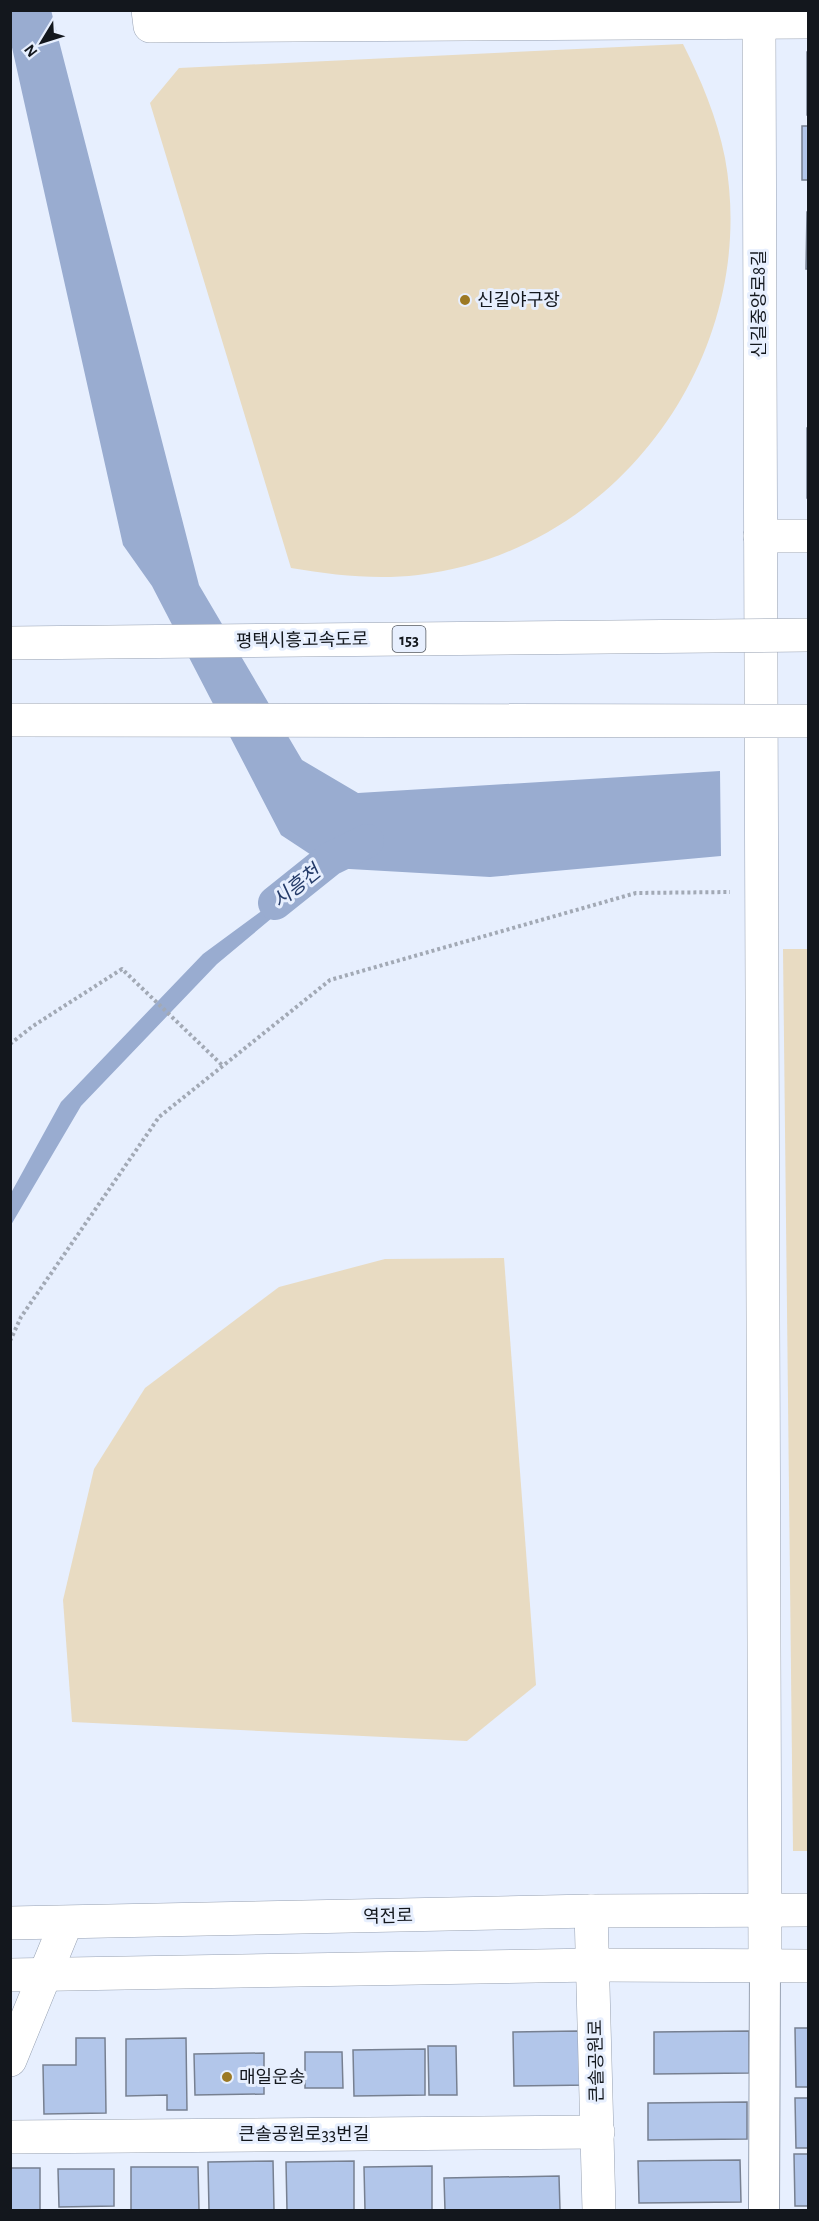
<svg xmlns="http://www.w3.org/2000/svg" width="819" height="2221" font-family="'Alegreya Sans','Noto Sans KR',sans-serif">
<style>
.green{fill:#e8dbc2}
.water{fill:#99acd0}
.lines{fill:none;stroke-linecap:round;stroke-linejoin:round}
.canal{stroke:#99acd0;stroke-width:34}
.building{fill:#b2c6ea;stroke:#778091;stroke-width:1.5}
.pedestrian-casing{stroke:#97a1b2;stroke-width:32}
.minor-casing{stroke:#97a1b2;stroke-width:34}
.tertiary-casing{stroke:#97a1b2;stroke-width:34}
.path{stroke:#a2a9b5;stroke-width:4;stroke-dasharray:3 3;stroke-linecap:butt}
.pedestrian{stroke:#fff;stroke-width:30}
.minor{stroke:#fff;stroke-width:33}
.tertiary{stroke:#fff;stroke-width:33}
.motorway-bridge-casing{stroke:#97a1b2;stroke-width:34;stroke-linecap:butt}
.motorway-bridge{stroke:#fff;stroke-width:33}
.poi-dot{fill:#9c7924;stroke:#e7effe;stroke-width:2}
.labels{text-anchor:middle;stroke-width:6;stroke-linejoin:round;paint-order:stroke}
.shield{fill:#e7effe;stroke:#535860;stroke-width:1.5}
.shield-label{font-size:16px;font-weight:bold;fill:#13171d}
.poi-label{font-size:18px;fill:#13171d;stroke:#e7effe;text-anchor:start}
.street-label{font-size:18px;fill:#13171d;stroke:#e7effe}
.water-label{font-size:20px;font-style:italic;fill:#233a68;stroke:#e7effe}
</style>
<rect width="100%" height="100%" fill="#e7effe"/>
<g class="green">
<path d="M683 44C701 80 717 117 725 158 761 355 617 552 418 575 375 580 333 575 291 568L150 103 179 68Z"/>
<polygon points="783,949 808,949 808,1851 793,1851"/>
<polygon points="504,1258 536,1685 467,1741 72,1722 63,1600 94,1469 145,1388 279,1287 385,1259"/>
</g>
<polygon class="water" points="51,10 199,585 302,760 358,793 720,771 721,856 490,877 332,868 217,964 81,1106 11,1225 11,1193 61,1102 203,954 325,864 281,835 152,586 123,545 11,43 11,11"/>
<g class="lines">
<polyline class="canal" points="275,903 330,859 367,841"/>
</g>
<g class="building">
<rect x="807" y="52" width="1" height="63"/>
<rect x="802" y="126" width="6" height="54"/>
<polygon points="807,212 808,212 808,269 806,269"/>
<rect x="807" y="428" width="1" height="70"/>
<polygon points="795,2028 808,2028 808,2087 796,2087"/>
<polygon points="578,2031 590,2085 514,2086 513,2032"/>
<polygon points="749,2031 749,2073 654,2074 654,2032"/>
<polygon points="76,2038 105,2038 106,2113 44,2114 43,2065 76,2065"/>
<polygon points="186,2038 187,2110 167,2110 167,2095 126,2096 126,2039"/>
<polygon points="428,2046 456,2046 457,2095 429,2095"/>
<polygon points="425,2049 425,2095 354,2096 353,2050"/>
<polygon points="305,2052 342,2052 343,2088 305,2088"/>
<polygon points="264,2053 264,2094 195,2095 194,2054"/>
<polygon points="795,2098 808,2098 808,2148 796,2148"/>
<polygon points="747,2102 747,2139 648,2140 648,2103"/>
<polygon points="794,2154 808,2154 808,2206 795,2206"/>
<polygon points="740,2160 741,2202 639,2203 638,2161"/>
<polygon points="273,2161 274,2210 209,2210 208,2162"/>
<polygon points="354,2161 354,2210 287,2210 286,2162"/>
<polygon points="432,2166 432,2210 365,2210 364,2167"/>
<polygon points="131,2167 198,2167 199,2210 131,2210"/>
<rect x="10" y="2168" width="30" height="42"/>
<polygon points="58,2169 114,2169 114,2206 59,2207"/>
<polygon points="559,2176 560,2210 445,2210 444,2178"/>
</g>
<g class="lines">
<g class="pedestrian-casing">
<polyline id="pedestrian" points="764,2210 765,1966"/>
</g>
<g class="minor-casing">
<g id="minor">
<polyline points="148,10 150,26 808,22"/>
<polyline points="759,23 765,1966"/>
<polyline points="760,536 808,536"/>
<polyline points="591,1911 599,2210"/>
<polyline points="10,2060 66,1923"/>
<polyline points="10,2137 598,2132"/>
</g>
</g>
<g class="tertiary-casing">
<g id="tertiary">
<polyline points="10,1923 591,1911 808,1910"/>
<polyline points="10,1975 594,1965 808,1966"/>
</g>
</g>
<g class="path">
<polyline points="10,1044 33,1026 122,969 223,1066"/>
<polyline points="10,1341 21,1317 159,1117 330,980 636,893 730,892"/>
</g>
<use href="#pedestrian" class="pedestrian"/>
<use href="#minor" class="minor"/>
<use href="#tertiary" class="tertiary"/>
<g class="motorway-bridge-casing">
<g id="motorway-bridge">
<polyline points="10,643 808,635"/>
<polyline points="10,720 808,721"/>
</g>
</g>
<use href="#motorway-bridge" class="motorway-bridge"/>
</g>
<g class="poi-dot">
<circle cx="465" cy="300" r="6"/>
<circle cx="227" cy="2077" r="6"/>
</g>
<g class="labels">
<rect class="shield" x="392.5" y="626" width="33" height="26" rx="4.5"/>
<g class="shield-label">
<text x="409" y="645">153</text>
</g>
<g class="poi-label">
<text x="477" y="306">신길야구장</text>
<text x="239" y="2083">매일운송</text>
</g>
<g class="street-label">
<text transform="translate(759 304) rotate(-90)" y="6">신길중앙로8길</text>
<text transform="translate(302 640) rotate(-1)" y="6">평택시흥고속도로</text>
<text transform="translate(388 1916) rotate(-1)" y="6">역전로</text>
<text transform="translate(596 2061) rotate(-91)" y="6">큰솔공원로</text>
<text x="304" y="2140">큰솔공원로33번길</text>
</g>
<g class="water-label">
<text transform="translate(296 886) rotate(-39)" y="7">시흥천</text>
</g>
</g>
<rect width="819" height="2221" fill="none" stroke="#13171d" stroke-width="24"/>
<g transform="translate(42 42) rotate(232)" stroke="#e7effe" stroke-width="4.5" paint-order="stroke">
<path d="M0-4.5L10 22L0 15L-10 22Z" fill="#13171d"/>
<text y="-9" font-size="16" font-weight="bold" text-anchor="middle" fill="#13171d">N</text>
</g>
</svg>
